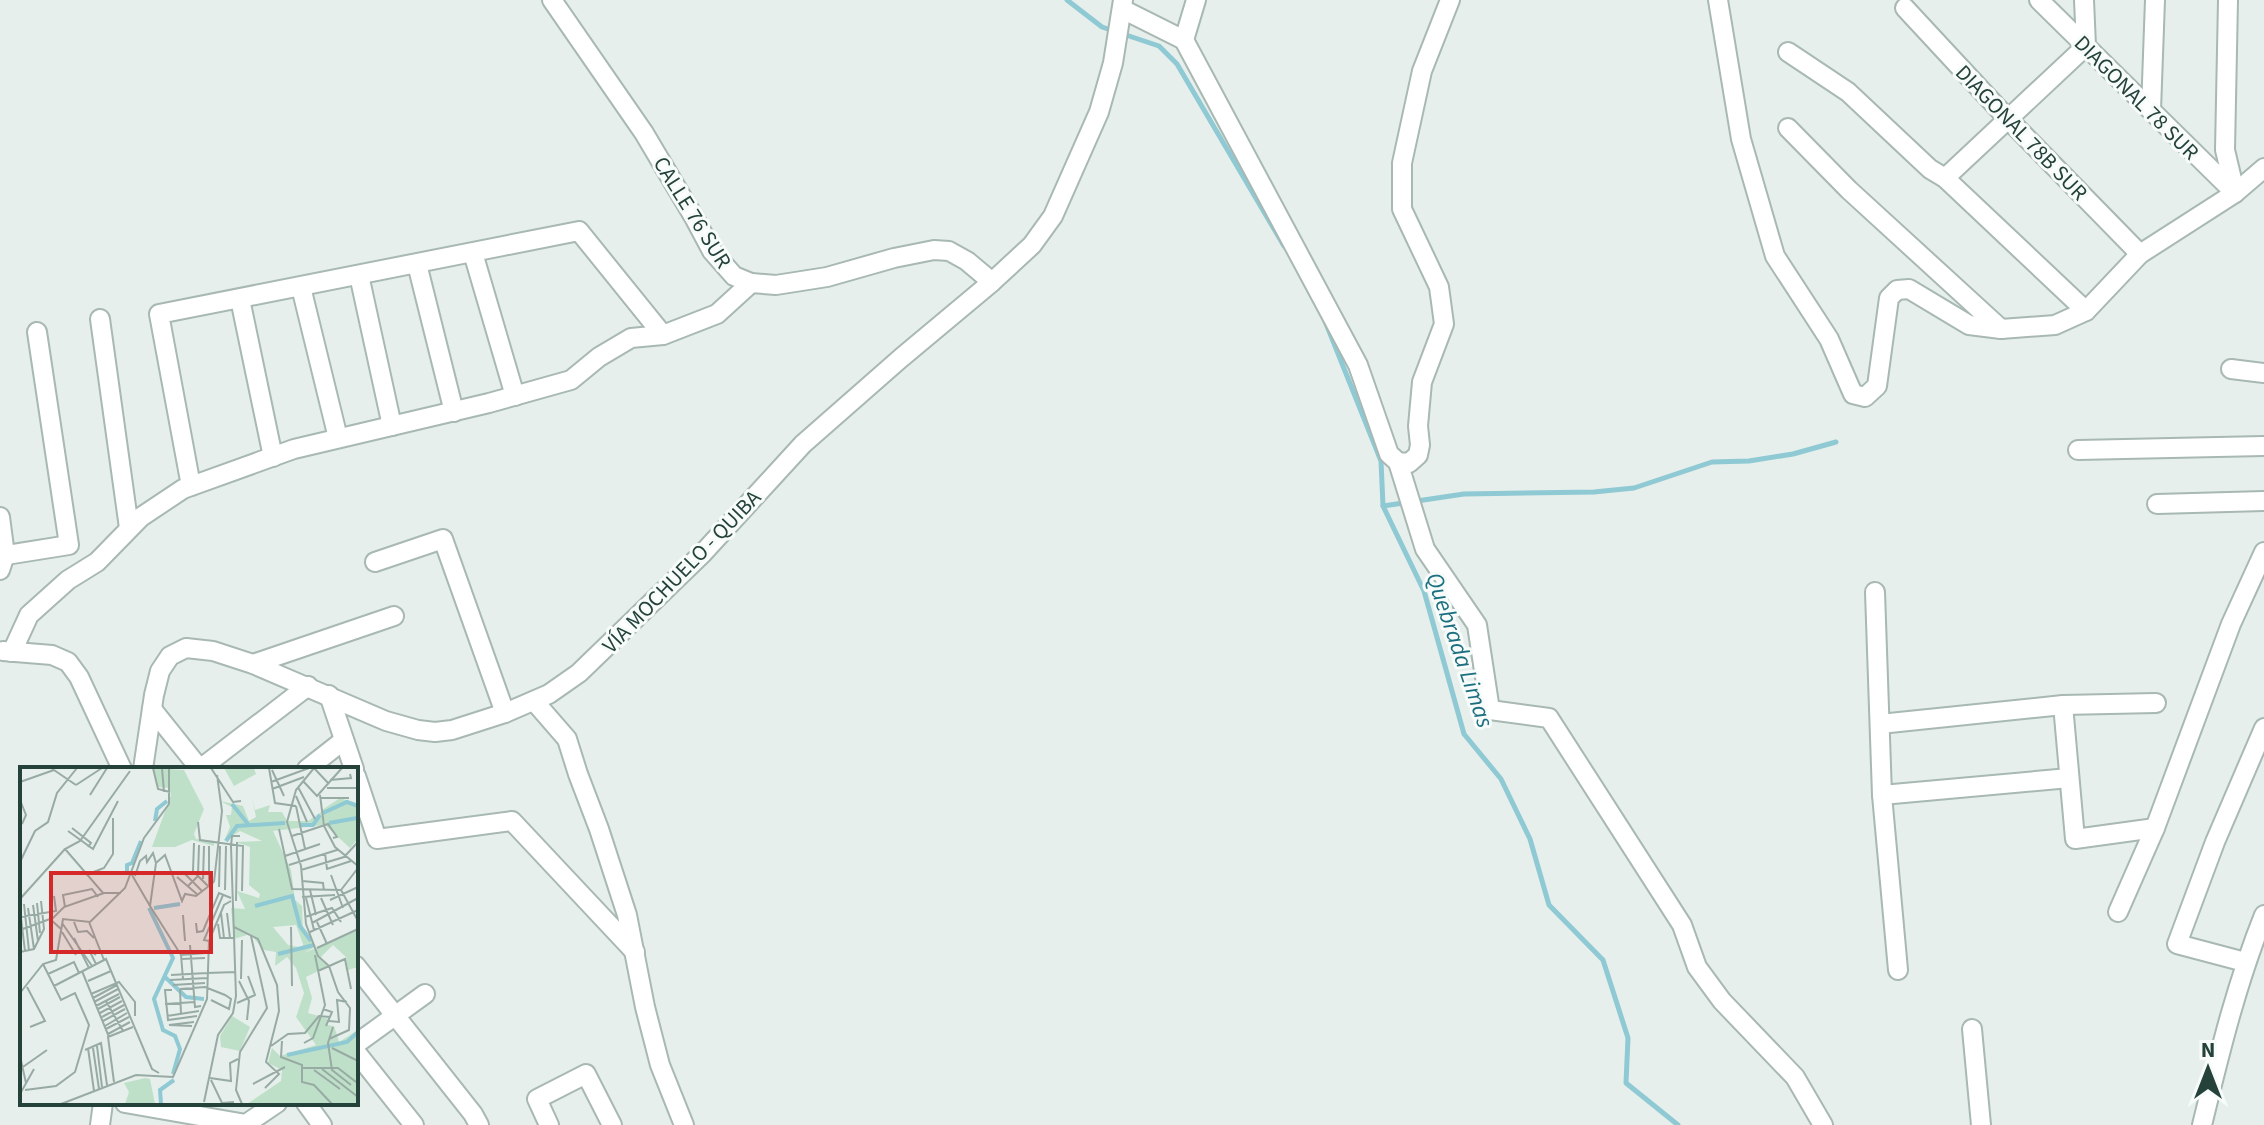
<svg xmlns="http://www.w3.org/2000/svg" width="2264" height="1125" font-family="'Source Sans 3',sans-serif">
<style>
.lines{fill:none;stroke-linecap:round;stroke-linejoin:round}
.stream{stroke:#8ec9d4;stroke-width:5}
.minor-casing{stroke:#a8b8b2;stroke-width:22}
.minor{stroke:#fff;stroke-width:18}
.labels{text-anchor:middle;stroke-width:6;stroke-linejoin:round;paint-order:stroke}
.street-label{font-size:22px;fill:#24423a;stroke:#f7fbf9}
.water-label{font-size:24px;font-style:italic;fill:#1c6f80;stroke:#f7fbf9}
.inset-river{fill:none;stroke:#8ec9d4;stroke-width:4}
.inset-road{fill:none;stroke:#98aaa4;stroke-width:2}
.view{fill:#d62828;fill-opacity:0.15;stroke:#d62828;stroke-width:4}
.inset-edge{fill:none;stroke:#24423a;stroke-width:4}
</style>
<rect width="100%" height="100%" fill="#e6efeb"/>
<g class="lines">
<g class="stream">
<polyline points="1067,0 1102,27 1114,31"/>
<polyline points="1123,34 1159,46 1177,64 1284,246"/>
<polyline points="1325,321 1381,461 1383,506 1424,591 1464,734 1501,779 1530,839 1549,905 1603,960 1628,1038 1626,1083 1678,1125"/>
<polyline points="1383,506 1464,494 1594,492 1634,488 1712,462 1749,461 1793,454 1836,442"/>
</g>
<g class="minor-casing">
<g id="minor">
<polyline points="552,0 644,133 695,219 712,251 734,276 751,283 776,285 827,277 894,258 934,250 949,251 967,261 992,282"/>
<polyline points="1718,0 1741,139 1775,256 1829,339 1853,394 1865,397 1877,386 1889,298 1897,290 1909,289 1969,325 2001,329 2055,325 2086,311 2140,254 2235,193 2264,168"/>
<polyline points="2039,0 2235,193"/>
<polyline points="2228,0 2225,150 2235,192"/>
<polyline points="1905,8 2008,119 2140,254"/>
<polyline points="1122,9 1184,40 1358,365 1389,454 1398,462 1409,463 1418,455 1420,445 1418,426 1422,382 1444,324 1439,287 1402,209 1402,163 1422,71 1450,0"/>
<polyline points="1184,40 1196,0"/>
<polyline points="1788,52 1848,92 1930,169 1945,178 2086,311"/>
<polyline points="2151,110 2155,0"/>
<polyline points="1788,128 1849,190 2001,329"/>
<polyline points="1945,178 2086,46 2084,0"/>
<polyline points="473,253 515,396"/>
<polyline points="417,264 454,412"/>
<polyline points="359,275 392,426"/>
<polyline points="301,287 338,438"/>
<polyline points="240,299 273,457"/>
<polyline points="100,319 129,528"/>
<polyline points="2231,369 2264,373"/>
<polyline points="2078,450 2264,446"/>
<polyline points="1398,462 1425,549 1477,625 1490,710 1549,718 1682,925 1697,967 1722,1001 1795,1077 1823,1125"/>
<polyline points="191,486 159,314 579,231 663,335"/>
<polyline points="2157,504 2264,501"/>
<polyline points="0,517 5,555 0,570"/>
<polyline points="0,556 69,545 37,332"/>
<polyline points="375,562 443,539 505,713"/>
<polyline points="1875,592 1882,795 1898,970"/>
<polyline points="3,651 52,655 68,662 79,677 122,769"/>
<polyline points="12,652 29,615 68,580 97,562 141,517 183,489 294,449 489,403 571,380 599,357 631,338 663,335 717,314 751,283"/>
<polyline points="253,664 394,616"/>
<polyline points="329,695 354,769"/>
<polyline points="534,701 567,739 578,774 599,829 627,915 645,1007 660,1065 684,1125"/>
<polyline points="2063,705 2075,839 2155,828 2231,624 2264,552"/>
<polyline points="152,709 200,769"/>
<polyline points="1880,724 2063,705 2156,703"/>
<polyline points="143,769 154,695 160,671 170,656 186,648 213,651 253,664 386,721 418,730 435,732 452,730 505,713 549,694 579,673 703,553 803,444 901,358 992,282 1032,245 1053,216 1099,112 1113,63 1123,0"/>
<polyline points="200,769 308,686"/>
<polyline points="307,769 344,740"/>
<polyline points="356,776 377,839 512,821 635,952"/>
<polyline points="1882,795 2069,778"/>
<polyline points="2118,912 2155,828"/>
<polyline points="2245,962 2177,944 2215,842 2264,728"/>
<polyline points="356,966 473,1114 479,1125"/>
<polyline points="1972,1029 1981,1125"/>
<polyline points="356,1044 425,994"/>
<polyline points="356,1052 414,1125"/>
<polyline points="125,1103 246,1124 277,1103"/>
<polyline points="306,1103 322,1125"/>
<polyline points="100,1125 103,1103"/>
<polyline points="549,1125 537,1099 586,1074 612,1125"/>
<path d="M2202 1125C2220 1052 2236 985 2264 915"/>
</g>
</g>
<use href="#minor" class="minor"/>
</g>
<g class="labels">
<g class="street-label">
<text transform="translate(2137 97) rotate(45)" y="8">DIAGONAL 78 SUR</text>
<text transform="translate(2022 132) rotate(46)" y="8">DIAGONAL 78B SUR</text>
<text transform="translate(693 212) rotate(58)" y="8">CALLE 76 SUR</text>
<text transform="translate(681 571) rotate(-46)" y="8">VÍA MOCHUELO - QUIBA</text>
</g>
<g class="water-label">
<text transform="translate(1460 650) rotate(71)" y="8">Quebrada Limas</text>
</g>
</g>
<g transform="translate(20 767)">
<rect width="338" height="338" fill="#e6efeb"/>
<path d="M133 1 164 3 184 42 174 67 176 72 194 74V79L172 73 155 80H132L151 28 149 21 138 20ZM204 1H234L236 7 214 19ZM232 31 235 43 250 38 248 45H262L267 54H288L301 45 303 58 253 64 271 103 275 133 282 139 283 163 296 179 284 186 338 163V200L328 203 326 190 313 178 300 191 308 199 286 210 292 231 288 246 309 252 307 258 314 259 319 275 338 263V337H227L261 314 262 303 248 296 252 281 260 289 296 278 276 250 284 226 276 201 267 190 255 199 256 185 244 183 230 167 214 172 211 141 225 142 217 124 239 131 240 127 229 118 230 80 216 75 242 74 220 64 204 74 210 60 206 48H211L212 40 200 34 223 39 229 54 236 50ZM276 158 283 177V181L268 178 253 160ZM320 31 338 37 336 74 330 81 305 58 302 43ZM212 249 230 260 220 284 201 280 200 269ZM125 311 130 312 135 337H105L109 325 104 316Z" fill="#bfe0c8" fill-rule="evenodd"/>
<path class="inset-river" d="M212 37 228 57M303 46 327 35 338 39M135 54 137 42 147 34M309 56 337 51M280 58H293L300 48M206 74 217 59 265 56M107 107V98L112 96 121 74M235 139 272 129 280 159 291 174M129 141 153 191 134 232 143 263 155 269 160 282 153 307M134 141 160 137M258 187 294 178M144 209 166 230 184 232M267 288 327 275 338 265M141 337 140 323 154 313"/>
<path class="inset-road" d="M31 1 56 18M133 1 138 22 150 25M142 1 144 25M191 1 213 35 221 34M249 1 255 36 276 39M252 3 264 29M310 13 331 11 330 7M283 14 297 29 322 1M0 15 34 3M251 15 289 1M56 18 82 1M278 20 295 52M307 21H338M252 22 284 10M70 28 87 1M300 28 304 59 315 80 338 99M276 29 287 55M300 31H329M0 33 6 48 2 57M276 39 285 82M178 55 180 73 223 79 222 124M52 61 71 76 68 80M259 62 272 122 321 123M48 64 73 82 98 34M272 69 308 57 317 70 313 71M174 76 173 104 189 120M305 86 307 102 331 94M265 89 300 77M0 95 15 64 28 55 37 26 57 1M269 98 317 83M281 103 324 90 338 75M71 106 84 101 93 87V51M165 107 182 124M112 108 130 139 136 96M311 108 323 141M115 109 120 94 126 89 127 95 133 86 136 96 145 88 162 134 165 127 176 129 194 115M157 110 178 128M183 112 184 79M282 114 303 116 304 124M194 115 202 44 197 8M168 119 178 109 179 78M189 120V79M199 120 200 79M205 123 206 79M290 123 296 148M321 123 338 154M321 123 338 101M101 126H83L45 82 60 74 110 4M282 130 315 128M286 131 294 163M301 131 313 158M0 132 45 82M310 133 338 120M216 134 217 75M17 136 20 166M4 137 9 184M13 138 18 174M130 139 161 188 163 212M45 140 43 128 72 122 78 130M8 141 14 182M0 143 5 184M201 146 204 171M207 146 210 171M163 148 165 174M0 150 36 144 34 129M285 150 312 141 321 155M32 152 44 140 84 126M54 155 58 165 67 164 74 171M69 155 84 193M297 155 307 177M42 156 72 199M176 156 177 165 183 164 199 126 211 131M292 156 338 131M198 157 200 171H215M214 160 238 172 257 218 259 244 246 295 259 307 245 321M271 160 272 219M0 163 30 152 41 162M42 165 56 188M290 165 338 143M54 171 69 201M189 174 184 173 203 128M170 178 175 240 181 239M297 181 338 162M0 185 14 182 24 162 21 134M161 188 186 186M161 192 185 191M76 197 69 183 76 188M62 204 89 270M298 204 325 192 331 222M187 206 216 205M28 207 54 195 59 206M151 208 187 206M221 212 222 173M150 213 187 211M68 214 91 204M219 214 229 234 227 253M153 218 185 216M34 219 86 192 132 302 139 306M7 220 25 254 10 260M160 222 185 220 205 228 211 232 209 242 191 233M160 222 161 247M152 223H145L148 253 177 249M0 226 23 197 36 193 43 152 70 155 105 121 124 71 149 37V1M71 227 99 215 115 235V249M73 231 97 218M86 234 103 264M74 235 98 222M217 236 235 228 228 209M145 237 175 235M76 239 99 227M78 242 100 230M303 242 312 245 306 259M80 246 102 234M147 249 179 244M82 250 104 238M83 254 105 242M309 254 319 255 317 233 327 235M85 259 107 246M172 259 149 258 174 255M313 260 308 276 312 303 331 318M86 262 109 250M88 267 110 255M309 272 329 263 330 241 318 225 309 199 298 189 286 157 281 99 267 55 276 23 294 1 309 17M262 274 261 290 282 298V315L294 318 312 337M284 276 293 271 305 238 295 188M77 279 82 320M251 279 268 267 285 266 299 249 310 250M68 281 74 324M73 281 79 322M312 281 338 294M65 283 81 276 87 318M0 289 6 316M283 301H318L336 315M0 302 27 283M302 302 338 330M294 303 320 322M190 311 211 314 210 296 218 292M191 313 202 336 214 335M94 315 88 270 113 260M233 317 265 300M5 323 36 319 55 305 69 258 55 226 41 233 23 197M0 327 14 302M184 335 198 268 213 246 216 229 211 79 212 69H220M41 337 116 308 153 310 187 232 189 174 204 138 211 134M222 337 216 323 220 285 247 241 231 169"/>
<path class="view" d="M31 106H191V185H31Z"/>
<rect width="338" height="338" class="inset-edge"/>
</g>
<g transform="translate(2208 1069)" stroke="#f7fbf9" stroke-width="6" paint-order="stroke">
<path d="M0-6L14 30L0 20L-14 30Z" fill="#24423a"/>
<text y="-12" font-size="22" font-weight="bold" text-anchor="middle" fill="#24423a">N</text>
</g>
</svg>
